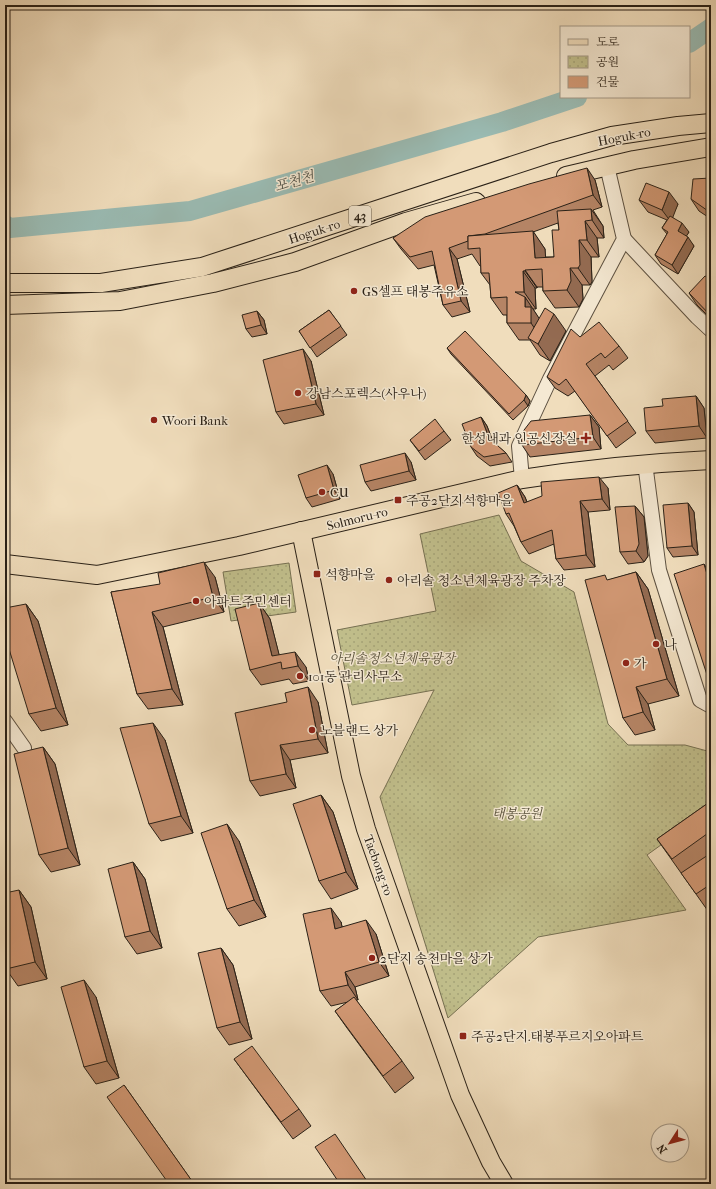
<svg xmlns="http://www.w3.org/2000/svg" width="716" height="1189" font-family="'IM FELL French Canon','Noto Serif KR',serif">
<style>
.park{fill:url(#park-dots);stroke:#767052}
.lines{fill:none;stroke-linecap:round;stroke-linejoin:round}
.river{stroke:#9abbb3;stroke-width:20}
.minor-casing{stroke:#5c5040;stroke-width:16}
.major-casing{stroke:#2a2117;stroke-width:20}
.minor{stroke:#f5e9d3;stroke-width:14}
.major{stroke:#f0ddbc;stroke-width:18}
.wall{fill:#b58465;stroke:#2a2117;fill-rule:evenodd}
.shaded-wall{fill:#946b52;stroke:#2a2117}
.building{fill:#d39975;stroke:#2a2117}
.poi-dot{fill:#8f2418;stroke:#f5e9d3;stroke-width:1.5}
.labels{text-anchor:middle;stroke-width:3;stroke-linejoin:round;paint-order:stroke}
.shield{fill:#f5e9d3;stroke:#675d4f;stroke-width:1}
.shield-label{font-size:12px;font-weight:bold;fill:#2a2117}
.street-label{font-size:13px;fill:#2a2117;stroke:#f5e9d3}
.poi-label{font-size:13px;fill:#2a2117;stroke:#f5e9d3;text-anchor:start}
.park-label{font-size:13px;font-style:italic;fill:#57503a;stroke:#f5e9d3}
.water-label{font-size:14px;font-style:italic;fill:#4c4f46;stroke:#f5e9d3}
</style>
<defs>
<pattern id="park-dots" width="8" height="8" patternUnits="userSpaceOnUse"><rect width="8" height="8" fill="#c1bf8c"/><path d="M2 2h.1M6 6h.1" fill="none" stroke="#a6a478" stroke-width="1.8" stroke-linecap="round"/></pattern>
</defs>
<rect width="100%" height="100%" fill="#f0ddbc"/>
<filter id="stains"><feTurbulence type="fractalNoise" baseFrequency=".005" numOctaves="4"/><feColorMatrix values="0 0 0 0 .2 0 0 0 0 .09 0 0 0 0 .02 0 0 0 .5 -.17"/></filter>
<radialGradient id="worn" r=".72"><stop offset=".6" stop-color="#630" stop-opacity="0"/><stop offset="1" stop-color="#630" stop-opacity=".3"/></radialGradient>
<g class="park">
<polygon points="499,515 521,561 574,592 608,724 628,745 685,745 711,752 711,809 647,855 686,910 538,937 448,1018 380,797 434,690 352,705 337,630 436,611 420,534"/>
<polygon points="289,563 296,612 231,621 223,572"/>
</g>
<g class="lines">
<g class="river">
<polyline points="689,43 711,28"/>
<polyline points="5,225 10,228 190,211 502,122 577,97"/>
</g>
<g class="minor-casing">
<g id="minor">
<polyline points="624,239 697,317 711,330"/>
<polyline points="645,463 659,570 700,700 711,706"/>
<polyline points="522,479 519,446 550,379 624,239 607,166"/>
<polyline points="5,721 24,748"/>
</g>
</g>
<g class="major-casing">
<g id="major">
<polyline points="566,176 634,160 711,147"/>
<polyline points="5,283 101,283 202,267 551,153 612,136 678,126 711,123"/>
<polyline points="5,305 120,301 213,283 295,262 406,222 476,202"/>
<polyline points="301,531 351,776 366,829 460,1095 491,1162 504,1184"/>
<path d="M5 564 97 575 239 546 522 479C585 469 648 463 711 460"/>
</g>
</g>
<use href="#minor" class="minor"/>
<use href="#major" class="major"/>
</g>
<g class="wall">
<polygon points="711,178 711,219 699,211 691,199"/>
<path d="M595 180 602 207 593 210 603 226 604 238H597L599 257H591L592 282 590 285H582L583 299 579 307 555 308 543 291V287H537V288H535L536 309H533L539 319 566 331 550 361 540 355 530 340H519L507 323V315H503L491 298 490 285 481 273V266H480L472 254 457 259 470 312 452 317 443 305 434 265 418 269 401 249 393 238ZM558 223 559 230 554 257H545V249L533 232Z"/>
<polygon points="639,200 678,204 672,217 689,232 686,236 694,246 678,274 661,264 655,255 667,234 662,228 667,220 648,212"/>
<polygon points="711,278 711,319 697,305 689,293"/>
<polygon points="329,310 347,335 317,357 299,331"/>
<polygon points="257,311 264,320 267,334 252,337 246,329"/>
<polygon points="580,337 619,346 628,358 613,370 609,365 595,376 636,433 616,448 575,391 568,396 555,388 547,377"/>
<polygon points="447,348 526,395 530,401 528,406 513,420 451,354"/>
<polygon points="311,361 324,415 284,424 276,412"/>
<polygon points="696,396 704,408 707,438 655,443 646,431 663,406"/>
<polygon points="590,415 599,427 601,449 530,457 522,445"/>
<polygon points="481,417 487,426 493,442 506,453 512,462 490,466 477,456 471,447"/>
<polygon points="444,431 451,440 425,460 410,440"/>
<polygon points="411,462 416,480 371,491 365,482"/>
<polygon points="333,474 340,499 312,507 306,498"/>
<polygon points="517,485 525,497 527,502 608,488 610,510 588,512 595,567 564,570 556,559 554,544 529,554 521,542 514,526 506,514"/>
<polygon points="688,503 694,512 698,555 673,557 667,548"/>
<polygon points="635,506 644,517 648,556 644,562 628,564 620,552"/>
<polygon points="636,572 648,589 679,696 648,704 655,730 635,735 623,718 609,580"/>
<polygon points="215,577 224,612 163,627 183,705 148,709 137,694 111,592"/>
<polygon points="259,603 270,619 279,655 306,667 309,681 293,684 289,679 261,685 250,670"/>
<polygon points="26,604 38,621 68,725 41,731 29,714"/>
<polygon points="287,702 318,702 328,753 290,760 296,788 260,796 250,781"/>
<polygon points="165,740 193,833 161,841 149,824"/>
<polygon points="43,747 55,764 80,865 51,872 39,855"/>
<polygon points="321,795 333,812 358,889 331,899 319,881"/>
<polygon points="711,801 711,909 708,911 657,839"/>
<polygon points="239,841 266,917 239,926 227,909"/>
<polygon points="133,862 145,879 162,948 137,954 125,937"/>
<polygon points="19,890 31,907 47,979 18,986 6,969"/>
<polygon points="341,922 342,927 376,934 389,976 355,987 358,1000 356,1000 402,1061 414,1078 395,1093 347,1028 335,1011 348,1002 331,1006 320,991"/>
<polygon points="221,948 233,965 252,1039 229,1045 217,1028"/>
<polygon points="96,997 119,1078 96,1084 84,1067"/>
<polygon points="234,1059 299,1109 311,1126 293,1139"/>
<polygon points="124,1085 194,1184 169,1184"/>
</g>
<g class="shaded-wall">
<polygon points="587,168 595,180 602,207 593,195"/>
<polygon points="669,192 678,204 671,222 662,210"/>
<polygon points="591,209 603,226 604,238 592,220"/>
<polygon points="585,221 597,238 599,257 587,240"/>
<polygon points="682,223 689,232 684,240 678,231"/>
<polygon points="533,231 545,249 547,275 535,258"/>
<polygon points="688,237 694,246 678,274 672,265"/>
<polygon points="579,240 591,257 592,282 590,285 578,268"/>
<polygon points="449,248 457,259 470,312 461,301"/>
<polygon points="570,268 582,285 583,299 579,307 567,290"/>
<polygon points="525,270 537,287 537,288 525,271"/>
<polygon points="523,271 535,288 536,309 524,292"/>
<polygon points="525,297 543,324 554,314 566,331 550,361 538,344 541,338 531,323 525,307"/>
<polygon points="257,311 264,320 267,334 261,325"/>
<polygon points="303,349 311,361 324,415 316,404"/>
<polygon points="526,395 530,401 528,406 524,400"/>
<polygon points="696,396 704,408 707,438 699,426"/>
<polygon points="590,415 599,427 601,449 593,437"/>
<polygon points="481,417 487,426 495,447 489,438"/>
<polygon points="405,453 411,462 416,480 409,471"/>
<polygon points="327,465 333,474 340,499 334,490"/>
<polygon points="599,477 608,488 610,510 602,499"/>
<polygon points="517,485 525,497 532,515 524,503"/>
<polygon points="580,501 588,512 595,567 586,555"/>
<polygon points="688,503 694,512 698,555 692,546"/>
<polygon points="635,506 644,517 648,556 644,562 636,551"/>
<polygon points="204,562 215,577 224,612 213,597"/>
<polygon points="704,564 711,574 711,588"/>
<polygon points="636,572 648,589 679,696 667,679"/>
<polygon points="259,603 270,619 281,662 272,656"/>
<polygon points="26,604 38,621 68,725 56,708"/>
<polygon points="152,612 163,627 183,705 172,689"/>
<polygon points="295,652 306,667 309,681 298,666"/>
<polygon points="308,687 318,702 328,753 318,739"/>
<polygon points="636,687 648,704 655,730 643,712"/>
<polygon points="153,723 165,740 193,833 181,816"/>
<polygon points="280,745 290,760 296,788 286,774"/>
<polygon points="43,747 55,764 80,865 68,848"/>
<polygon points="321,795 333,812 358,889 346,872"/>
<polygon points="227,824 239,841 266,917 254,900"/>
<polygon points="133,862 145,879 162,948 150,931"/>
<polygon points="19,890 31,907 47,979 35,962"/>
<polygon points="331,908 341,922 346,944 335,929"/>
<polygon points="366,920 376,934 389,976 379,962"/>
<polygon points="221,948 233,965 252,1039 240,1022"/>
<polygon points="345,972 355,987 358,1000 348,985"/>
<polygon points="84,980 96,997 119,1078 107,1061"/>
</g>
<g class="building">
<polygon points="587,168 593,195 485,234 468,236 468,241 449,248 461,301 443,305 432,251 410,257 393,238 425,217 529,184"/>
<polygon points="711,178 711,213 691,199 693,179"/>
<polygon points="646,183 669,192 662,210 639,200"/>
<polygon points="591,209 592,220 585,221 587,240 579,240 580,265 578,268 570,268 571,281 567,290 543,291 542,269 525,270 525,271 523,271 524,292 515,292 525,297 525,307 531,307 531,323 507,323 507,297 491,298 489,273 481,273 480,248 468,249 468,236 533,231 535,258 554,257 552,230 559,230 557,211"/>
<polygon points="670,216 682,223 678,231 688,237 672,265 655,255 668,232 662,228"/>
<polygon points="705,276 711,278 711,316 689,293"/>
<polygon points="545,308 554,314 538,344 528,338"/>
<polygon points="329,310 341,326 310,348 299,331"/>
<polygon points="257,311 261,325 246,329 242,315"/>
<polygon points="599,322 619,346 605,358 601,353 586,364 628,421 607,436 566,379 559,385 547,377 571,329 580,337"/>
<polygon points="465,331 526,395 524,400 509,414 447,348"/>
<polygon points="303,349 316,404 276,412 263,360"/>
<polygon points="696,396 699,426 646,431 644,408 663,406 662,399"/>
<polygon points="590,415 593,437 522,445 521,434 531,421"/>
<polygon points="481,417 489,438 506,453 484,457 471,447 462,424"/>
<polygon points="435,419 444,431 419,451 410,440"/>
<polygon points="405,453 409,471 365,482 360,465"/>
<polygon points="327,465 334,490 306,498 298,475"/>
<polygon points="599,477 602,499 580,501 586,555 556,559 552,530 521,542 509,513 506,514 498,493 517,485 524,503 542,496 541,482"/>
<polygon points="688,503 692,546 667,548 663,505"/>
<polygon points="635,506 639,544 636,551 620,552 615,507"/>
<polygon points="204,562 213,597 152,612 172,689 137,694 111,592 160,584 158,573"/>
<polygon points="704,564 711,588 711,687 674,574"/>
<polygon points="636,572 667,679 636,687 643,712 623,718 585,580 605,575 607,580"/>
<polygon points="259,603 272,656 295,652 298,666 282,669 281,662 250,670 235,609"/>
<polygon points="26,604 56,708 29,714 5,636 5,608"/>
<polygon points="308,687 318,739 280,745 286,774 250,781 235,713 287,702 285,693"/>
<polygon points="153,723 181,816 149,824 120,728"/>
<polygon points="43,747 68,848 39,855 14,754"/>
<polygon points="321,795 346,872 319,881 293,804"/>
<polygon points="711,801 711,831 672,859 657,839"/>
<polygon points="227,824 254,900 227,909 201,833"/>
<polygon points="711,853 711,884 696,894 681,873"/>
<polygon points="133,862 150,931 125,937 108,869"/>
<polygon points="19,890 35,962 6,969 5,962 5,893"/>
<polygon points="331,908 335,929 366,920 379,962 345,972 348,985 320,991 303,914"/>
<polygon points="221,948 240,1022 217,1028 198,953"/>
<polygon points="84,980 107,1061 84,1067 61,987"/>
<polygon points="354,997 402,1061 383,1076 335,1011"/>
<polygon points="252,1046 299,1109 281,1122 234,1059"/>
<polygon points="124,1085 192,1181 189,1184 169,1184 107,1097"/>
<polygon points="335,1134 369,1184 340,1184 315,1147"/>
</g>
<g class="poi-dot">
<circle cx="354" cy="291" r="4"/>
<circle cx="298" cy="393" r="4"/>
<circle cx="154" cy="420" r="4"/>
<path d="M584 432h4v4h4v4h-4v4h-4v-4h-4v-4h4z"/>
<circle cx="322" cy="492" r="4"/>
<rect x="394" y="496" width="8" height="8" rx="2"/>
<rect x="313" y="570" width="8" height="8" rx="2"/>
<circle cx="389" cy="580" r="4"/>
<circle cx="196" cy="601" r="4"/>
<circle cx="656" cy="644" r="4"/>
<circle cx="626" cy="663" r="4"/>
<circle cx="300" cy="676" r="4"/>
<circle cx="312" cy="730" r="4"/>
<circle cx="372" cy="958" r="4"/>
<rect x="459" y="1032" width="8" height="8" rx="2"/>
</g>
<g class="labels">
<rect class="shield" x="349" y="206" width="22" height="20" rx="3"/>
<g class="shield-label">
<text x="360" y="220">43</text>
</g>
<g class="street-label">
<text transform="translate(624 136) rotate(-11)" y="5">Hoguk-ro</text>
<text transform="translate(314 231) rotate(-18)" y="5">Hoguk-ro</text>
<text transform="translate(357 518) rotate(-14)" y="5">Solmoru-ro</text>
<text transform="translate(379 865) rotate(70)" y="5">Taebong-ro</text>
</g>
<g class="poi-label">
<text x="362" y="296">GS셀프 태봉주유소</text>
<text x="306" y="398">강남스포렉스(사우나)</text>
<text x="162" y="425">Woori Bank</text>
<text x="577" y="443" text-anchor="end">한성내과 인공신장실</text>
<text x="330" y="497">CU</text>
<text x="406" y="505">주공2단지석향마을</text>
<text x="325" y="579">석향마을</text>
<text x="397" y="585">아리솔 청소년체육광장 주차장</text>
<text x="204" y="606">아파트주민센터</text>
<text x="664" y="649">나</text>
<text x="634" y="668">가</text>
<text x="308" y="681">101동 관리사무소</text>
<text x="320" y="735">노블랜드 상가</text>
<text x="380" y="963">2단지 송천마을 상가</text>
<text x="471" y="1041">주공2단지.태봉푸르지오아파트</text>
</g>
<g class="park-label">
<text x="392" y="663">아리솔청소년체육광장</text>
<text x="517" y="818">태봉공원</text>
</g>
<g class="water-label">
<text transform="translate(294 181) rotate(-16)" y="5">포천천</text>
</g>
</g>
<rect width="716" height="1189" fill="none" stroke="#f0ddbc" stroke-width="20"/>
<rect x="6" y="6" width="704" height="1177" fill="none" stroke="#2a2117" stroke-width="2"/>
<rect x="10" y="10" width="696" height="1169" fill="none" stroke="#2a2117"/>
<rect x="560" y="26" width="130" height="72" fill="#f5e9d3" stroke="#a49988"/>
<rect x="568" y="39" width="20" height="6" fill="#f0ddbc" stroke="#a49988"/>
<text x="596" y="46" font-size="12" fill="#2a2117">도로</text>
<rect x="568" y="56" width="20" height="12" fill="url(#park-dots)" stroke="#a49988"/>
<text x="596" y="66" font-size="12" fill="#2a2117">공원</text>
<rect x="568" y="76" width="20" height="12" fill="#d39975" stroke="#a49988"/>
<text x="596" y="86" font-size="12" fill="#2a2117">건물</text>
<g transform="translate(670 1143) rotate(234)"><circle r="19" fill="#f5e9d3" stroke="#a49988"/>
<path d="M0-3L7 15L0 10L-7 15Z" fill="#8f2418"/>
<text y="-6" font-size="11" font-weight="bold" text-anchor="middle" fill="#2a2117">N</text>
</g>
<rect width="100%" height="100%" filter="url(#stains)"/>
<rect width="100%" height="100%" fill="url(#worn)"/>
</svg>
